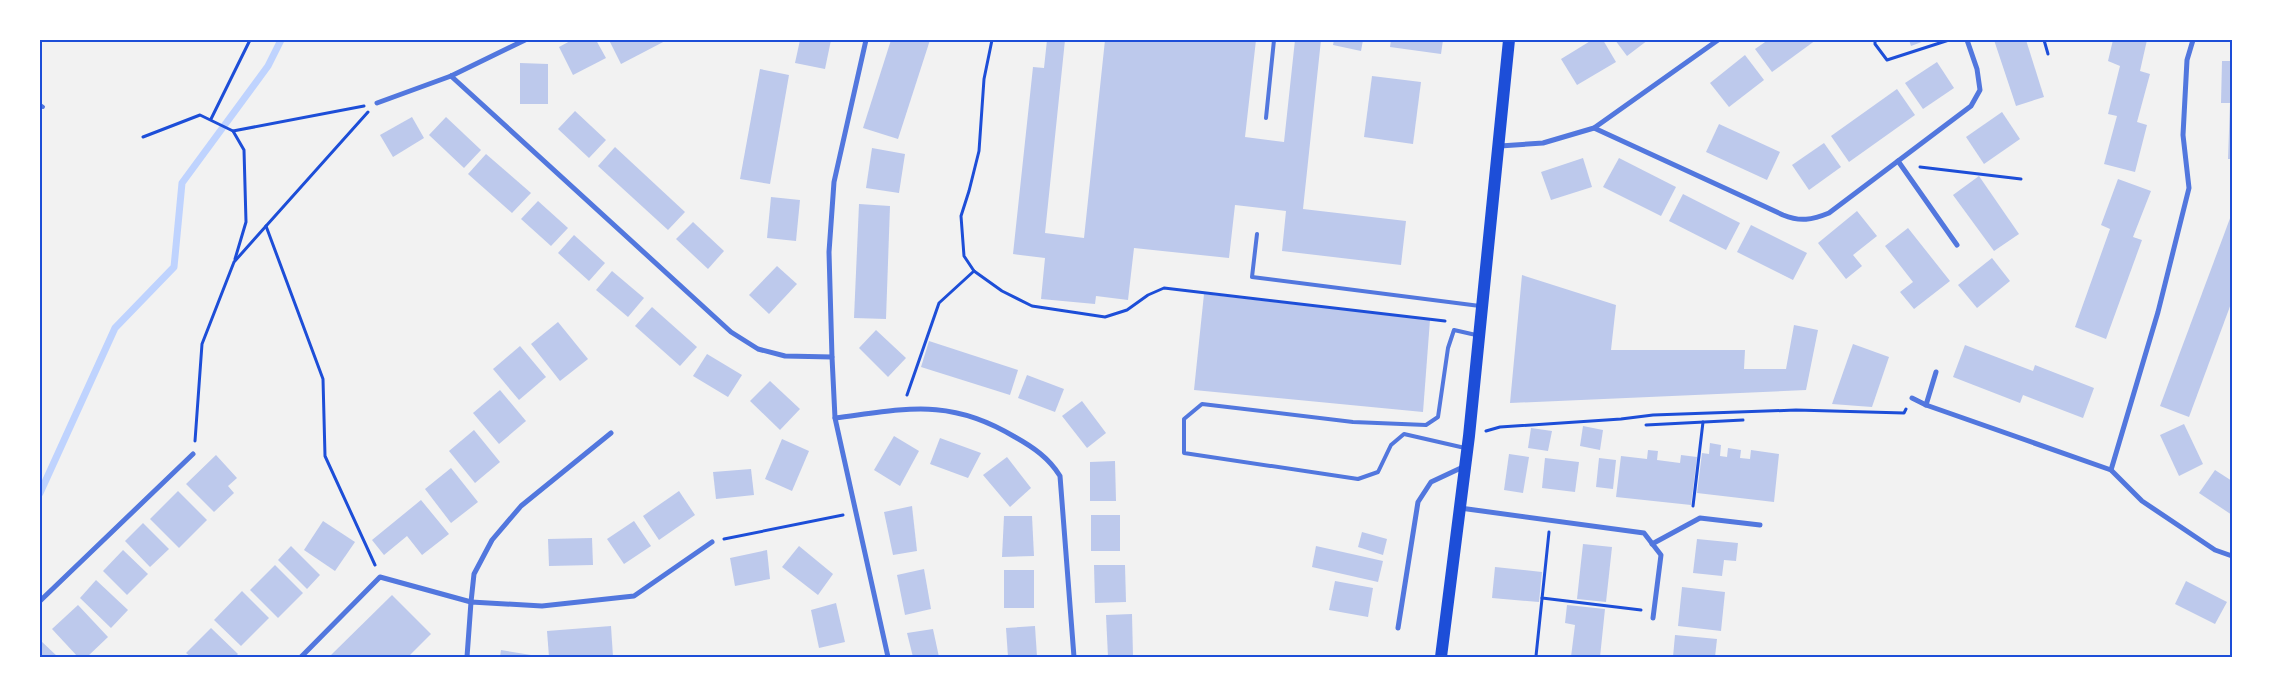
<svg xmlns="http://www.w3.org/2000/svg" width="2272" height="697" font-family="Barlow,sans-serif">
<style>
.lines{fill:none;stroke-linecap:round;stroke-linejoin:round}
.stream{stroke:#bfd3fe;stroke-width:7}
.building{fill:#bdc9ec}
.path{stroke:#1d4ed8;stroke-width:3}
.service{stroke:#5277de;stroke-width:4}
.minor{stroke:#5277de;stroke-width:5}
.primary{stroke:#1d4ed8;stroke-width:12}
.neatline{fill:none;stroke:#1d4ed8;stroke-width:2}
</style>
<rect width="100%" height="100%" fill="#f2f2f2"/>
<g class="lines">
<polyline class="stream" points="40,493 115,328 174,267 182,183 268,66 281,40"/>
</g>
<g class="building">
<polygon points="572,40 596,40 606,58 573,75 559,47"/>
<polygon points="609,40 667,40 621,64"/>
<polygon points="800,40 831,40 825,69 795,63"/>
<polygon points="891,40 930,40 898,139 863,128"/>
<polygon points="1047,40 1065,40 1045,233 1084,238 1105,40 1256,40 1245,137 1284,142 1295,40 1321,40 1303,209 1406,221 1401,265 1282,251 1286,211 1235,205 1229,258 1134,248 1128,300 1096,296 1095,304 1041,299 1045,258 1013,254 1033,67 1044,68"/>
<polygon points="1334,40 1363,40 1361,51 1333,45"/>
<polygon points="1391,40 1443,40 1441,54 1390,47"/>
<polygon points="1592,40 1603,40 1616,62 1577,85 1561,59"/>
<polygon points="1615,40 1648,40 1627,56"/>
<polygon points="1768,40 1816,40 1772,72 1755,49"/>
<polygon points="1909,40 1927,40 1911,46"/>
<polygon points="1994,40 2026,40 2044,97 2016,106"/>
<polygon points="2113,40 2147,40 2140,71 2150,74 2137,122 2147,125 2135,172 2104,164 2117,116 2108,114 2120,66 2108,61"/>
<polygon points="1745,55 1764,80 1729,107 1710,83"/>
<polygon points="2222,61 2232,61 2232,159 2228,159 2230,103 2221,103"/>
<polygon points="1937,62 1954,88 1923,109 1905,83"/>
<polygon points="520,63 548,64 548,104 520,104"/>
<polygon points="760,69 789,75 770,184 740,179"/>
<polygon points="1372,76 1421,82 1413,144 1364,137"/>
<polygon points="1897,89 1915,115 1849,162 1831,136"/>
<polygon points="575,111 606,140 589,158 558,129"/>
<polygon points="2002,112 2020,139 1984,164 1966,137"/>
<polygon points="412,117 424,138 393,157 380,135"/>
<polygon points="446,117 481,150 464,168 429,135"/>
<polygon points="1719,124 1780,152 1767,180 1706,152"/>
<polygon points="1824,143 1841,167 1809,190 1792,165"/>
<polygon points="615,147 685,212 668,230 598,166"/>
<polygon points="872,148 905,154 899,193 866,188"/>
<polygon points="486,154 531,193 512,213 468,174"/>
<polygon points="1583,158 1592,187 1551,200 1541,172"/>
<polygon points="1619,158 1676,187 1661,216 1603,187"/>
<polygon points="1979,176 2019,234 1994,251 1953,195"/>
<polygon points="2118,179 2151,191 2133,237 2142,240 2106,339 2075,327 2110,229 2101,225"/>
<polygon points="1683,194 1740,223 1726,250 1669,221"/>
<polygon points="771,197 800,200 796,241 767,238"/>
<polygon points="538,201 568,228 551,246 521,219"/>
<polygon points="859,204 890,206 886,319 854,318"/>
<polygon points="1857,211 1877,236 1853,255 1862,266 1846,279 1818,243"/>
<polygon points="2232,213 2232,301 2189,417 2160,406"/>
<polygon points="693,222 724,251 708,269 676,239"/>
<polygon points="1751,225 1807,253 1793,280 1737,252"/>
<polygon points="1908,228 1950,281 1914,309 1900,292 1913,282 1885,246"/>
<polygon points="574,235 605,263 589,281 558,253"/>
<polygon points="1992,258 2010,281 1977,308 1958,285"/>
<polygon points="777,266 797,284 769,314 749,295"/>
<polygon points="612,271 644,298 628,317 596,290"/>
<polygon points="1522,275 1616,305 1611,350 1745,350 1744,369 1786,369 1794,325 1818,330 1806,390 1510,403"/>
<polygon points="1204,294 1430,320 1423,412 1194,390"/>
<polygon points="652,307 697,347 680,366 635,326"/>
<polygon points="558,322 588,359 560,381 531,344"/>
<polygon points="876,330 906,358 888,377 859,348"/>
<polygon points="929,341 1018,370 1010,395 921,367"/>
<polygon points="1853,344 1889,357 1872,407 1832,404"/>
<polygon points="1965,345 2033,371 2035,365 2094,388 2083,418 2023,395 2020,403 1953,377"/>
<polygon points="520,346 546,377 519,400 493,369"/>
<polygon points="707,354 742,375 728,397 693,376"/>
<polygon points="1027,375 1064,389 1055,412 1018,398"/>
<polygon points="770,381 800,409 780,430 750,401"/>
<polygon points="500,390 526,421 499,444 473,413"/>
<polygon points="1082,401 1106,433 1087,448 1062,416"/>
<polygon points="2184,424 2203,464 2179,476 2160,435"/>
<polygon points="1583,426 1603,430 1600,450 1580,446"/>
<polygon points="1531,428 1552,431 1548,451 1528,448"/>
<polygon points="474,430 500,462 475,483 449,451"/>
<polygon points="894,436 919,451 900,486 874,470"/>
<polygon points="940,438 981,453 968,478 930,464"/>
<polygon points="782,439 809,451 792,491 765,479"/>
<polygon points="1710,443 1721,445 1720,456 1727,457 1728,448 1741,450 1740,458 1750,459 1751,450 1779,454 1774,502 1697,493 1702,453 1709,454"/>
<polygon points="1648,450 1658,451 1657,460 1680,463 1681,455 1697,457 1691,505 1616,497 1621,456 1647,459"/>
<polygon points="1509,454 1529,457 1523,493 1504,490"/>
<polygon points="216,455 237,478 228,486 234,493 214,512 186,484"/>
<polygon points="1007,457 1031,488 1010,507 983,475"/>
<polygon points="1545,458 1579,462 1575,492 1542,488"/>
<polygon points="1599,458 1616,460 1613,489 1596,487"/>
<polygon points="1115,461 1116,501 1090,501 1090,462"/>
<polygon points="451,468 478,502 451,523 425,489"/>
<polygon points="751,469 754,495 716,499 713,472"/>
<polygon points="2215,470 2232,481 2232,515 2199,493"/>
<polygon points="178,491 207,520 179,548 150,519"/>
<polygon points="679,491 695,515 659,540 643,516"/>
<polygon points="421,500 449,534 422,555 407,536 384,555 372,540"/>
<polygon points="912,506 917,551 893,555 884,512"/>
<rect x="1091" y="515" width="29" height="36"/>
<polygon points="1004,516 1032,516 1034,556 1002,557"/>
<polygon points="323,521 355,542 335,571 304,550"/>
<polygon points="634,521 651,546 624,564 607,539"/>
<polygon points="143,523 169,549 150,567 125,541"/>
<polygon points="1362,532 1387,539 1383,555 1358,547"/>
<polygon points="592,538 593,565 549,566 548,539"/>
<polygon points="1697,539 1738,543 1736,561 1724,560 1722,576 1693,573"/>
<polygon points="1583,544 1612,547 1606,602 1577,599"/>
<polygon points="291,546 320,575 307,589 278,560"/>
<polygon points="799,546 833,574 818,595 782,567"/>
<polygon points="1316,546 1383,561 1378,582 1312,567"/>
<polygon points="123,550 148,574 127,595 103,571"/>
<polygon points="767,550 770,579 735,586 730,558"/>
<polygon points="275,565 303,593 278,618 250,590"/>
<polygon points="1094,565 1125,565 1126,602 1095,603"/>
<polygon points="1495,567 1542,572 1539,602 1492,598"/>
<polygon points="924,569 931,609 905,615 897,575"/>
<rect x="1004" y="570" width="30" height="38"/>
<polygon points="96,580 128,610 111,628 80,598"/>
<polygon points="1335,581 1373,588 1368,617 1329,610"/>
<polygon points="2186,581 2227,602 2215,624 2175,604"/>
<polygon points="1682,587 1725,592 1721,631 1678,626"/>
<polygon points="242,591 269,618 241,646 214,620"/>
<polygon points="392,595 431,634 408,657 329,657"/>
<polygon points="836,603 845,642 819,648 811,610"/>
<polygon points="78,605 108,637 87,657 78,657 52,629"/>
<polygon points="1567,605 1605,609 1600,657 1571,657 1575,625 1565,623"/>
<polygon points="1132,614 1133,657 1108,657 1106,615"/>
<polygon points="611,626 613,657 549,657 547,631"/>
<polygon points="1035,626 1037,657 1008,657 1006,628"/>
<polygon points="211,628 238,654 235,657 191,657 186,653"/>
<polygon points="933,629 939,657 913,657 907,633"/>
<polygon points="1675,635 1717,639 1715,657 1673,657"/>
<polygon points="40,640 58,657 40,657"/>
<polygon points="501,650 531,655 531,657 500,657"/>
</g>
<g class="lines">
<g class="path">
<polyline points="1875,40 1875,44 1887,60 1949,40"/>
<polyline points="2044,40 2048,54"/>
<polyline points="211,119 250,40"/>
<polyline points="233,131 364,106"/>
<polyline points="143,137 200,115 233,131 244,150 246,222 235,259"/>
<polyline points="1920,167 2021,179"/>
<polyline points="266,226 323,379 325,456 375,565"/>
<polyline points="974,271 964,256 961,216 969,191 979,151 984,79 992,40"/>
<polyline points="907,395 939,303 974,271 1002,291 1032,306 1105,317 1127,310 1148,295 1164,288 1445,321"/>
<polyline points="1646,425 1743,420"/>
<polyline points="1486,431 1500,427 1621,419 1653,415 1796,410 1904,413 1906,409"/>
<polyline points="195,441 202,344 234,262 368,112"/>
<polyline points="1693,506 1703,422"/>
<polyline points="724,539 843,515"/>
<polyline points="1542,598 1641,610"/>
<polyline points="1536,656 1549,532"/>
</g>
<g class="service">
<polyline points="40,105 43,107"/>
<polyline points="1266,118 1274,40"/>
<polyline points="1257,234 1252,277 1480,306"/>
<polyline points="1465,448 1404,434 1391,445 1378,472 1358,479 1184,453 1184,419 1202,404 1353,422 1426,425 1438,417 1448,348 1454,330 1476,335"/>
</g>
<g class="minor">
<polyline points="866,40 834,182 829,252 832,357 835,418 888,657"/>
<polyline points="451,76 731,332 758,349 785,356 832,357"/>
<polyline points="377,103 451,76 525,40"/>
<path d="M1594 128 1783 215C1800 222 1812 220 1829 213L1971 106 1980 90 1977 69 1967 40"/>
<polyline points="1500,146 1543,143 1594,128 1718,40"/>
<polyline points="1898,161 1957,245"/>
<polyline points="1912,398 1926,405 2111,470 2142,501 2215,550 2232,556"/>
<polyline points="1926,405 1936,372"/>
<path d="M835 418C906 409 949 397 1015 437 1033 447 1049 458 1060 476L1074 657"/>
<polyline points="2111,470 2158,312 2189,188 2183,135 2187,60 2193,40"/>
<polyline points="1460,508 1644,533 1661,555 1653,618"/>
<polyline points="1652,544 1700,518 1760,525"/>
<polyline points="40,601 193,454"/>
<polyline points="1398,628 1418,502 1431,482 1463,467"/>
<polyline points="301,657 380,577 471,602 474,574 492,540 521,506 611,433"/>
<polyline points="467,657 471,602 542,606 634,596 712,542"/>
</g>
<polyline class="primary" points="1441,657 1469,436 1509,40"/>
</g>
<rect width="2272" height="697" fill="none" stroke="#ffffff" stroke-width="82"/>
<rect x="41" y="41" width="2190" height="615" class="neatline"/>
</svg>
